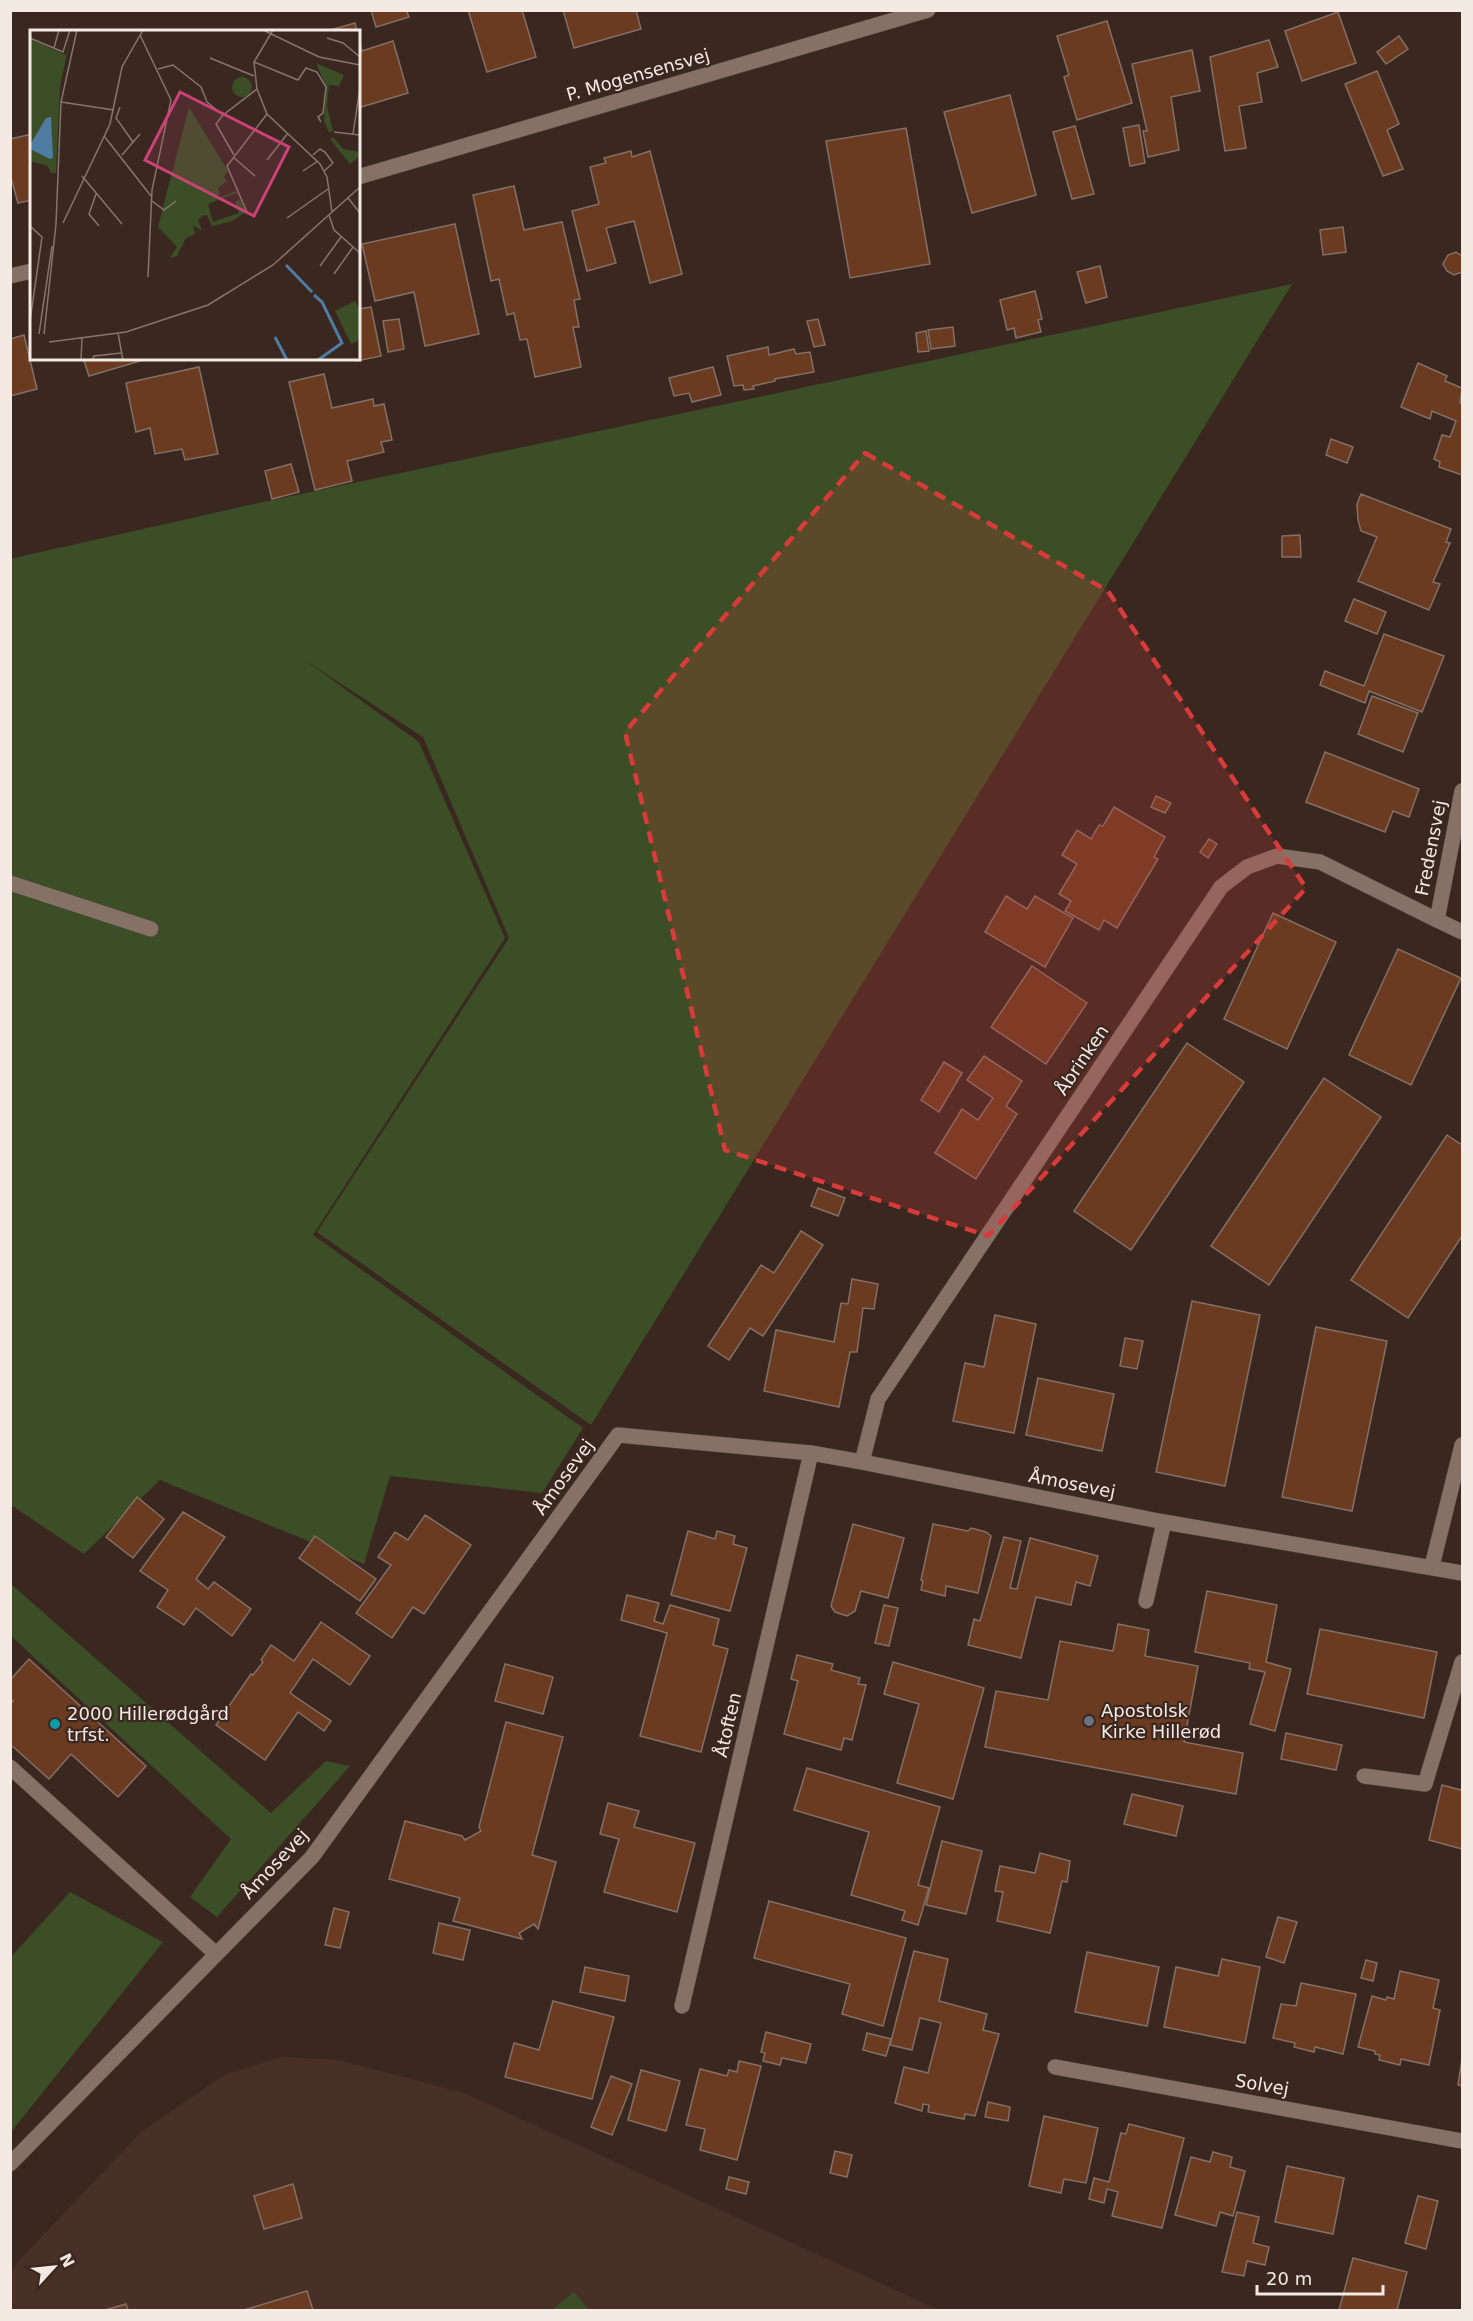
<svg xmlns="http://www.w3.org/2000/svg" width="1473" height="2321" font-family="'DejaVu Sans',sans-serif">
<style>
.built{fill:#493026}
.green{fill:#3b4e26}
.building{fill:#6a3b21;stroke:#846f65;stroke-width:1.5}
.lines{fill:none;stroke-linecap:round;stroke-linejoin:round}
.service-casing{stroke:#54453e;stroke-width:16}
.minor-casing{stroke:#54453e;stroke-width:16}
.service{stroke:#867167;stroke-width:15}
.minor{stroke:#867167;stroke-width:15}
.marked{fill:#d93b3b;fill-opacity:0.2;stroke:#d93b3b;stroke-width:4.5;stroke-dasharray:12 8;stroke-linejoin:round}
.worship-dot{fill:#6b7280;stroke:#3a2820;stroke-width:2}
.culture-dot{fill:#0f9aa8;stroke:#3a2820;stroke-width:2}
.labels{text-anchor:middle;stroke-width:4.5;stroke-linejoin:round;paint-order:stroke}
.street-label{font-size:18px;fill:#f5e9e4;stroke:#3a2820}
.poi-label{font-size:18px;fill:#f5e9e4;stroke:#3a2820;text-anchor:start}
.inset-river{fill:none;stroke:#4e7ca2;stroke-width:3}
.inset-road{fill:none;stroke:#85756e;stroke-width:1.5}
.view{fill:#cc4276;fill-opacity:0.15;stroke:#cc4276;stroke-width:3}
.inset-edge{fill:none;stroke:#f5e9e4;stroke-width:3}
</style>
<rect width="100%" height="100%" fill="#3a2820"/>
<polygon class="built" points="281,2057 338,2060 464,2093 939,2310 11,2310 11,2272 18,2262 142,2131 225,2075"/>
<g class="green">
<polygon points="1292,284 591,1425 317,1232 509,938 423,737 306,661 419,742 505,938 313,1235 583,1428 542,1493 390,1476 364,1564 160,1480 84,1554 11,1505 10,559 254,504"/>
<polygon points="11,1584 271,1813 326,1761 350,1766 217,1917 190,1897 231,1839 11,1636"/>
<polygon points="70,1892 163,1942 11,2132 11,1957"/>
<polygon points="574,2292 589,2310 552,2310"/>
</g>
<g class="building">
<polygon points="371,10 410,10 407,12 409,17 376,27"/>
<polygon points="468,10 522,10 536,57 487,72"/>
<polygon points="563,10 636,10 641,29 574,48"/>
<polygon points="1338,12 1356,63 1302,81 1285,31"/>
<polygon points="1107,21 1132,103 1077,120 1064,77 1069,75 1057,36"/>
<polygon points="355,23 357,32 327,32 327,31"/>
<polygon points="358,36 362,51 393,41 408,93 358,108"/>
<polygon points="1399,36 1408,49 1386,64 1377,52"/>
<polygon points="1269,40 1278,67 1257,73 1262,102 1239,106 1246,148 1225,151 1210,57"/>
<polygon points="1192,50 1200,91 1171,97 1179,150 1148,157 1143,131 1147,131 1132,64"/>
<polygon points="1377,71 1399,124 1387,130 1403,169 1383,176 1345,84"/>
<polygon points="1010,95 1036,195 972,213 944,112"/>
<polygon points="1139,125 1145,163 1130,166 1123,128"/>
<polygon points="1075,126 1094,194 1072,199 1053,132"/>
<polygon points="906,128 930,264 850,278 826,141"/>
<polygon points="32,134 32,200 18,203 10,174 10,139"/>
<polygon points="631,151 632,157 650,151 682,274 650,283 634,221 606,228 616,263 587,271 572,211 599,204 590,167 606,163 604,158"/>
<polygon points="514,186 524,230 562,222 580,299 574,300 579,327 573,327 581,367 535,377 527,339 520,340 514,313 507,315 499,279 491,281 473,195"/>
<polygon points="455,224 479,334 425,346 414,292 375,301 362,244"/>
<polygon points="1343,227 1346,252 1323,255 1320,230"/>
<polygon points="1456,252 1462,256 1462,272 1454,275 1447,271 1443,264 1448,255"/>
<polygon points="1100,266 1107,297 1086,303 1077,272"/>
<polygon points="1035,291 1042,319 1038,320 1041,332 1016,338 1014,328 1007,330 1000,300"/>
<polygon points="371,307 381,356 357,361 356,358 358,358 358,309"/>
<polygon points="399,319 404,349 388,352 383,321"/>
<polygon points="818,319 825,345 814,347 807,321"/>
<polygon points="953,327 955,346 931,349 928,330"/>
<polygon points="926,331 929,351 918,352 916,333"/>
<polygon points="24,335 37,389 10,396 10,339"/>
<polygon points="768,347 769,355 794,349 796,354 810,352 814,372 775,379 775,381 753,386 754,389 744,390 743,385 734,386 727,356"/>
<polygon points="83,358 147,358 147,359 89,376"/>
<polygon points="1418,363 1447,376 1445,381 1462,388 1460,403 1462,404 1462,475 1439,467 1440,462 1434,459 1442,435 1450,437 1456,421 1432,411 1430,419 1401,407"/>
<polygon points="199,367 218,454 185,460 182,449 155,454 150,428 136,432 126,383"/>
<polygon points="713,367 721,395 692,402 689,393 674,396 669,378"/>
<polygon points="324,374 332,408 373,399 374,406 384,404 392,440 381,442 384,452 347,461 352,481 315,490 289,382"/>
<polygon points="1331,439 1353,447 1347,463 1326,455"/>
<polygon points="291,464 299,492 272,499 265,471"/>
<polygon points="1361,494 1451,529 1446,542 1450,543 1433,582 1440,584 1429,610 1358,581 1377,537 1361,531 1358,520 1357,504"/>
<polygon points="1300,535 1301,557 1282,557 1282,536"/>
<polygon points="1354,599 1386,612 1377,634 1345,621"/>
<polygon points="1384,634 1444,656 1422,712 1369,691 1365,703 1320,685 1325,671 1364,686"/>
<polygon points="1372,696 1418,713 1403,752 1358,734"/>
<polygon points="1325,752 1419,789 1409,817 1393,811 1385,832 1306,802"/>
<polygon points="1156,796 1171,803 1165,813 1151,807"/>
<polygon points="1114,807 1165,837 1154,857 1158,859 1117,928 1104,920 1099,930 1065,911 1071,901 1059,894 1077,864 1062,855 1077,830 1091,839 1099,825 1103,826"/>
<polygon points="1209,839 1217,844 1208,858 1200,852"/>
<polygon points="1006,896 1027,909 1035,896 1073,918 1045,967 985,932"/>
<polygon points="1273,913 1336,942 1287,1049 1224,1019"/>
<polygon points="1398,949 1461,978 1411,1085 1349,1055"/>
<polygon points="1032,966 1087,1003 1046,1064 991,1027"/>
<polygon points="1187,1043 1244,1082 1131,1250 1074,1211"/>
<polygon points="984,1056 1022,1081 1006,1106 1017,1114 976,1179 935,1153 962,1109 978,1120 993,1098 967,1080"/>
<polygon points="944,1062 962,1073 939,1112 921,1100"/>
<polygon points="1324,1078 1381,1117 1269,1285 1211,1246"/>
<polygon points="1447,1135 1462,1145 1462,1236 1408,1318 1351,1280"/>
<polygon points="818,1188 845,1198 838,1216 811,1206"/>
<polygon points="801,1231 823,1245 763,1336 750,1328 729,1360 708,1346 761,1265 774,1273"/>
<polygon points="852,1279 878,1284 874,1309 863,1308 857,1352 850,1352 839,1407 764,1391 776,1330 834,1342 841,1303 848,1304"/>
<polygon points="1192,1301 1260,1315 1225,1486 1156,1472"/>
<polygon points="995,1315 1036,1324 1014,1433 953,1421 965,1363 984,1367"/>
<polygon points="1316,1327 1387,1341 1352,1511 1282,1497"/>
<polygon points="1125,1338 1143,1341 1137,1369 1120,1366"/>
<polygon points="1038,1378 1114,1394 1102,1451 1026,1435"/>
<polygon points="137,1497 164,1519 133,1558 106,1537"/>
<polygon points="183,1512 225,1537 196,1579 208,1589 214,1582 251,1609 232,1636 196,1608 184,1625 157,1607 168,1590 140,1571"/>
<polygon points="425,1515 471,1545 424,1614 413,1607 392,1638 356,1613 391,1565 378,1557 395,1532 408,1540"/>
<polygon points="853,1524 904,1538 888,1598 861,1591 855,1611 847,1616 835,1612 831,1606"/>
<polygon points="933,1524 968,1531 971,1528 986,1532 991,1536 978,1593 946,1586 945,1596 921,1590 923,1581 921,1580"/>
<polygon points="688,1531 715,1539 717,1531 735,1536 733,1544 747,1548 730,1611 671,1595"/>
<polygon points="315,1536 376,1579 360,1601 299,1558"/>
<polygon points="1004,1537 1021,1541 1010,1588 1017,1589 1030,1538 1098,1556 1090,1586 1076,1582 1071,1605 1036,1597 1021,1658 968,1645 974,1619 980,1621"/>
<polygon points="1207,1591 1277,1605 1266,1662 1291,1669 1275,1731 1250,1724 1265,1672 1249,1669 1250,1663 1195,1652"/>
<polygon points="627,1595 659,1603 654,1621 663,1624 670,1605 719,1619 713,1645 728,1649 701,1752 640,1736 667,1633 621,1620"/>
<polygon points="884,1605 898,1608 889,1646 875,1643"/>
<polygon points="321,1622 370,1656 350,1685 313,1659 290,1693 331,1721 324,1731 298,1712 265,1760 216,1725 251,1674 253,1675 263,1662 261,1660 271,1645 294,1661"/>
<polygon points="1118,1624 1149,1630 1145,1656 1198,1666 1184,1742 1243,1753 1236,1794 985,1747 996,1691 1048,1700 1060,1641 1113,1651"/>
<polygon points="1320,1629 1437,1652 1424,1718 1307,1694"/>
<polygon points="797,1655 833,1664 831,1670 860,1678 858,1684 866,1685 852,1740 844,1738 841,1750 784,1734 798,1681 791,1679"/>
<polygon points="29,1659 146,1766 118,1797 71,1754 49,1779 10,1744 10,1704 13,1701 10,1698 10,1680"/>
<polygon points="893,1662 984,1688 953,1799 897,1783 919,1704 884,1694"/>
<polygon points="505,1664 553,1677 543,1714 495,1701"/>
<polygon points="506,1722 563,1737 532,1855 556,1862 538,1929 534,1924 519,1933 522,1939 453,1921 460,1898 389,1879 405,1821 462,1836 465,1840 481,1831 479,1827"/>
<polygon points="1286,1733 1342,1745 1336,1770 1281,1759"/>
<polygon points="807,1768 940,1807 918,1885 929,1888 918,1925 902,1920 905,1911 851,1895 869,1832 794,1810"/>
<polygon points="1442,1785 1461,1790 1462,1786 1462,1849 1429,1840"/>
<polygon points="1132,1794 1183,1806 1176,1836 1124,1824"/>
<polygon points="608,1803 639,1811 634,1827 695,1843 677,1912 604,1892 619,1839 600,1834"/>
<polygon points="942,1841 982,1851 966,1914 926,1905"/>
<polygon points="1040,1853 1070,1861 1067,1882 1062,1881 1050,1933 997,1921 1003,1892 995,1891 1000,1866 1035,1873"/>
<polygon points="769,1901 906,1938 883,2026 842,2014 850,1984 754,1958"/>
<polygon points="334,1908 349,1912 340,1948 325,1945"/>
<polygon points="1278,1917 1297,1922 1284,1963 1266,1957"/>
<polygon points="439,1923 470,1930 463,1960 433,1953"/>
<polygon points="914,1951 948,1959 939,2001 987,2014 983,2030 999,2034 975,2116 965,2114 964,2119 928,2112 929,2105 923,2104 922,2111 895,2103 904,2067 928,2073 941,2023 920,2018 912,2050 890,2045"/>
<polygon points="1087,1952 1159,1967 1147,2026 1075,2012"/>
<polygon points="1222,1959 1260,1967 1245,2043 1164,2027 1176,1967 1218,1976"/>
<polygon points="1366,1960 1377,1963 1373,1981 1361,1978"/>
<polygon points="585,1967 629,1976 625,2001 580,1992"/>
<polygon points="1400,1971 1439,1980 1433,2008 1440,2010 1429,2065 1401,2059 1400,2065 1379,2060 1380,2055 1375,2054 1375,2051 1358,2047 1372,1996 1386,2000 1387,1997 1394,1999"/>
<polygon points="1301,1983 1356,1994 1343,2054 1315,2047 1314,2052 1294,2047 1295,2043 1273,2038 1281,2004 1296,2006"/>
<polygon points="553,2001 614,2017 592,2099 505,2077 514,2043 539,2050"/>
<polygon points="766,2032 811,2044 806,2063 782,2058 780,2065 763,2061 765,2053 761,2052"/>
<polygon points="867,2033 891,2039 886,2056 863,2050"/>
<polygon points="1462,2059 1462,2086 1458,2085"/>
<polygon points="739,2061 761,2066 737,2160 700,2150 705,2129 686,2125 700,2069 727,2076 729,2070 737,2072"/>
<polygon points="641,2070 680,2081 666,2131 628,2120"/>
<polygon points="611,2076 632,2084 612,2135 591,2127"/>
<polygon points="988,2102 1010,2107 1008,2121 985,2117"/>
<polygon points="1044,2116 1098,2128 1086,2183 1064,2179 1061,2193 1029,2186"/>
<polygon points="1129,2124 1184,2138 1162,2228 1112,2216 1118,2192 1107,2189 1104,2203 1089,2199 1094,2178 1109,2182 1121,2133 1126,2134"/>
<polygon points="835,2151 852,2155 847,2177 830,2173"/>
<polygon points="1213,2152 1232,2157 1230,2167 1245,2171 1233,2216 1220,2212 1216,2226 1175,2215 1191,2157 1210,2162"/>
<polygon points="1287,2166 1344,2178 1333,2234 1275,2222"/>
<polygon points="729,2177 749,2182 746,2194 726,2189"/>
<polygon points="293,2184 302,2218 264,2229 254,2196"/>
<polygon points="1418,2196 1438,2201 1426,2249 1405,2243"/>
<polygon points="1237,2212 1259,2217 1253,2243 1269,2247 1265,2265 1247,2261 1244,2276 1222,2272"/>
<polygon points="1353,2258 1407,2272 1397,2310 1339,2310"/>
<polygon points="307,2291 313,2310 244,2310"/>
<polygon points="126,2304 128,2310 105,2310"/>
</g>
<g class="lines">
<g class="service-casing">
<g id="service">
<polyline points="10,883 151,929"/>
<polyline points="1432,1566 1462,1445"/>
<polyline points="1146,1601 1164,1522"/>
<polyline points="10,1767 216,1954"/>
<polyline points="1364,1776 1425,1784 1462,1662"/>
</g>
</g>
<g class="minor-casing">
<g id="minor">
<polyline points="358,177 928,10"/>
<polyline points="10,276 32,271"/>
<polyline points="1462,791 1437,920 1462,932"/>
<polyline points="862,1462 878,1399 1221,887 1247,867 1277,856 1320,862 1437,920"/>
<polyline points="682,2006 811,1453"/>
<polyline points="1055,2067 1462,2141"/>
<polyline points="10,2164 312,1857 618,1435 811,1453 862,1462 1164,1522 1462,1573"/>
</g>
</g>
<use href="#service" class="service"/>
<use href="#minor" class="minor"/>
</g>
<path class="marked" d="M865 453 1108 591 1306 888 988 1236 725 1150 625 732Z"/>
<circle class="worship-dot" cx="1089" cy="1721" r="6"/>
<circle class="culture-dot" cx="55" cy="1724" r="6"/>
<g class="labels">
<g class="street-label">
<text transform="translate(638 75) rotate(-16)" y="6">P. Mogensensvej</text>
<text transform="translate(1431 848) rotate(-79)" y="6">Fredensvej</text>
<text transform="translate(1082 1060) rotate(-56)" y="6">Åbrinken</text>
<text transform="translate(564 1477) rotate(-54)" y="6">Åmosevej</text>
<text transform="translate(1072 1484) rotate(11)" y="6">Åmosevej</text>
<text transform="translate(728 1725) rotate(-77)" y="6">Åtoften</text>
<text transform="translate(275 1864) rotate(-47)" y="6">Åmosevej</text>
<text transform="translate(1262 2085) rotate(10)" y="6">Solvej</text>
</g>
<g class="poi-label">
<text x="1101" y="1717">Apostolsk<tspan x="1101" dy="21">Kirke Hillerød</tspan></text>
<text x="67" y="1720">2000 Hillerødgård<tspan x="67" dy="21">trfst.</tspan></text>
</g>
</g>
<g transform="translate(30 30)">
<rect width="330" height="330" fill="#3a2820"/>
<path d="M42 0 30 56 26 143H21L18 136 0 131V9L36 25ZM286 33 314 45 309 56 299 55 297 76 303 101 299 102 294 91 296 56ZM202 57a10 10 0 1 1 20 0a10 10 0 1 1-20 0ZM159 77 198 141 194 147 197 151 188 158 190 163 185 169 206 161 209 167 206 163 178 174 183 192 209 183 205 172 210 169 216 182 202 191 182 196 177 185 172 186 168 190 172 201 163 195 165 204 156 208 147 226 140 228 147 217 128 197ZM303 107 313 119 330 122V126L320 134 300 109ZM325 271 330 281V310L321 314 305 281Z" fill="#3b4e26"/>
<path d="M21 87 23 128 20 129 0 119V115L16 88Z" fill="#4e7ca2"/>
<path class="inset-river" d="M256 235 282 262M284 265 292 272 312 313 288 330M245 307 257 330"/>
<path class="inset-road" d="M233 0 289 27 330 35M243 0 224 32 227 59 237 84 290 134 297 147 302 182M110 5 141 70 122 160 118 247M0 8 33 22 40 0M297 8 313 13 330 27M24 18 29 0M180 28 224 46M224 32 268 50 276 38 287 42 296 57 293 83 288 87 291 92M128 39 143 35 171 57 177 72 193 85 227 59M31 72 84 80M90 77 86 88 103 112M193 85 186 94 204 125M304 102 330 105M323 104 330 58M74 106 121 166M92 125 110 104M283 125 290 119 295 122 303 133 294 141M203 127 225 146M237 130 258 103M273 141 288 131M52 146 92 194M66 164 59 184 69 196M318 168 330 183M122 171 134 180 146 171M217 182 197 136 237 84M299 185 304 200 330 223M257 188 298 159M33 193 80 94 92 37 113 0M0 196 12 207 0 291M290 236 311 207M304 244 323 217M88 303 93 330M9 304 22 216M14 304 26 194 31 72 47 0M19 312 96 302 178 275 243 235 330 157M51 330 52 308M62 330 64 326 91 323"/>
<path class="view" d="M150 62 259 117 224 186 115 130Z"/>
<rect width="330" height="330" class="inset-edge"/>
</g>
<rect width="1473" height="2321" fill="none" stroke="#f5e9e4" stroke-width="24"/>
<g transform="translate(54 2267) rotate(63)" stroke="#3a2820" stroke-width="4.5" paint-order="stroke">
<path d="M0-4.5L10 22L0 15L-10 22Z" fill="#f5e9e4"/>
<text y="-9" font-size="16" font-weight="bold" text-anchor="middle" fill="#f5e9e4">N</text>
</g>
<path d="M1257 2285v9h126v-9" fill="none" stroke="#f5e9e4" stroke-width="3"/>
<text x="1266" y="2285" font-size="18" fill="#f5e9e4" stroke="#3a2820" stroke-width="4.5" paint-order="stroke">20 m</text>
</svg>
